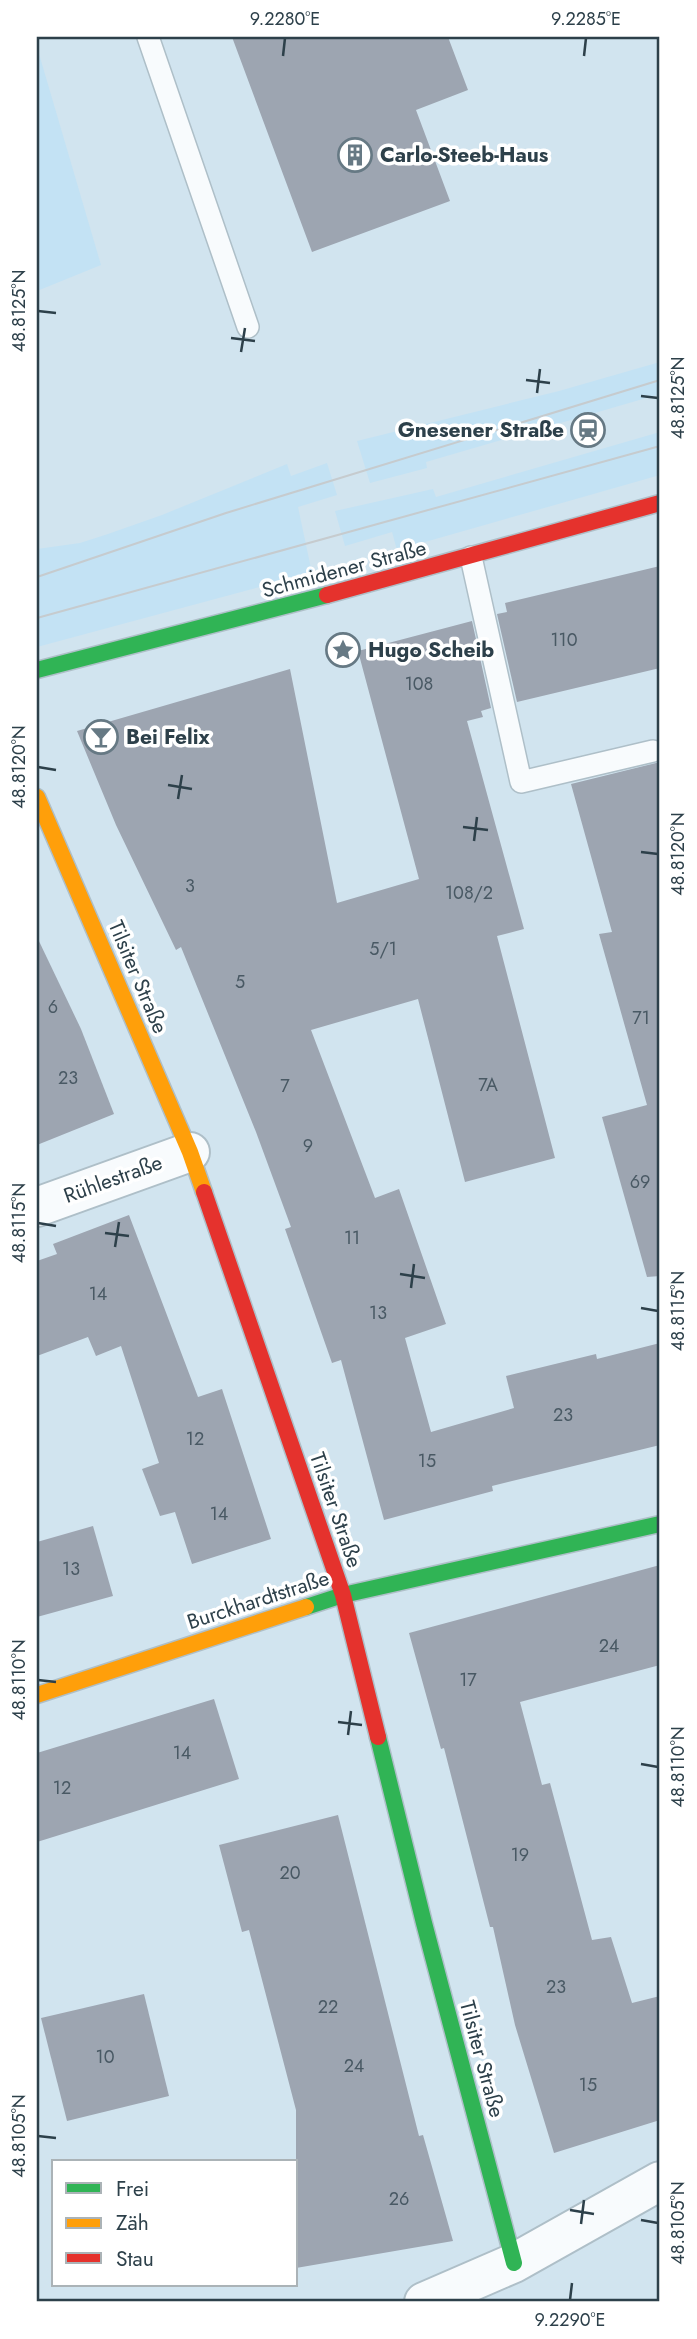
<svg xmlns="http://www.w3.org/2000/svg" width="697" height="2339" font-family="Jost,sans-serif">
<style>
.built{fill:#c3e2f4}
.building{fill:#9da5b1}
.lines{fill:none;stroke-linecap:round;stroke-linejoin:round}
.lane-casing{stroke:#aebfc8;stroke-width:24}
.street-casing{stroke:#aebfc8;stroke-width:42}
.fast-casing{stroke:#aebfc8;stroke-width:19}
.slow-casing{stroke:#aebfc8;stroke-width:19}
.jam-casing{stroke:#aebfc8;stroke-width:19}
.lane{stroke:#f8fbfd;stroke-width:21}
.street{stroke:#f8fbfd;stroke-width:38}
.fast{stroke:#30b455;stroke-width:16}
.slow{stroke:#ff9f0a;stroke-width:16}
.jam{stroke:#e5322d;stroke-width:16}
.tram{stroke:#c6cbce;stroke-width:2}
.ticks{fill:none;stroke:#2d404a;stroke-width:2.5}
.labels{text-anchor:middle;stroke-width:7;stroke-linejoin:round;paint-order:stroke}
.number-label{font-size:18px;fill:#495964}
.poi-label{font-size:21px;font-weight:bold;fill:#2d404a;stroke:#fff;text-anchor:start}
.street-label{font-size:21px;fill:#2d404a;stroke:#fff}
.neatline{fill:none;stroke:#2d404a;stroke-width:2.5}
.ticks-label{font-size:18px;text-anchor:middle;fill:#2d404a}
</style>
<rect width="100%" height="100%" fill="#d1e4ef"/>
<g class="built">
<polygon points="37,47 101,265 37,291"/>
<polygon points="660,362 660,394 426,462 427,468 370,483 357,441 559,391"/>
<polygon points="660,432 660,475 397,550 392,532 345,546 335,511 433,489 436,497"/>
<polygon points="327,463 337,495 298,507 312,573 37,647 37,549 80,543 108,534 162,515 287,464 291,476"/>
</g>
<g class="building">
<polygon points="232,37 448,37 468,90 416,110 450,201 312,252"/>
<polygon points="660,566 660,668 517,702 497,614 507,612 505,603"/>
<polygon points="472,621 491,708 481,711 483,717 467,721 524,929 497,936 555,1158 465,1182 418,999 311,1030 375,1198 399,1189 446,1324 405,1338 431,1432 514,1408 506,1376 596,1354 597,1359 660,1343 660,1445 492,1486 493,1491 384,1520 341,1360 332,1363 285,1229 291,1227 256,1132 181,947 176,950 116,825 77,731 290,669 337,903 419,879 358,651"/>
<polygon points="660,762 660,1276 647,1277 602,1117 647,1105 599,934 612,932 571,784"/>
<polygon points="37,937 81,1029 114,1114 37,1145"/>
<polygon points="129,1215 198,1397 222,1389 271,1539 192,1564 175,1512 160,1516 142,1469 159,1463 121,1346 96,1356 88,1337 37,1356 37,1261 57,1254 53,1244"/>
<polygon points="93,1526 113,1596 37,1617 37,1542"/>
<polygon points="660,1565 660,1665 520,1702 542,1785 550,1783 592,1940 611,1937 632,2003 660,1996 660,2120 554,2153 515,2025 493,1927 490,1927 444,1748 441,1749 409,1633"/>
<polygon points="214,1699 239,1779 37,1842 37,1753"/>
<polygon points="338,1815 419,2136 423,2135 453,2241 296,2268 296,2110 249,1930 242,1932 219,1845"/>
<polygon points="144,1994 169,2096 67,2121 41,2018"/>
</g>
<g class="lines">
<g class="lane-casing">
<g id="lane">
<polyline points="148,37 248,327"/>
<polyline points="471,557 521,782 653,751"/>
</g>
</g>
<g class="street-casing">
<g id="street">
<polyline points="37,1207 190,1152"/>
<polyline points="424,2302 514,2263 660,2181"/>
</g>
</g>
<g class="fast-casing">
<g id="fast">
<polyline points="37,670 327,595"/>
<polyline points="306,1607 343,1595 660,1524"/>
<polyline points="378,1737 424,1923 514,2263"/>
</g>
</g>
<g class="slow-casing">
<g id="slow">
<polyline points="37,797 190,1152 204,1192"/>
<polyline points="37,1695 306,1607"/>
</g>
</g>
<g class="jam-casing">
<g id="jam">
<polyline points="327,595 660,503"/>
<polyline points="204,1192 343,1595 378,1737"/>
</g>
</g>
<use href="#lane" class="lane"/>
<use href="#street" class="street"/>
<use href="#fast" class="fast"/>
<use href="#slow" class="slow"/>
<use href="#jam" class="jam"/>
<g class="tram">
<polyline points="37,577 226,513 660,380"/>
<polyline points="37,618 660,446"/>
</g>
</g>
<path class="ticks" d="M283 56 285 38M584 56 586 38M38 311 56 313M231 338 255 341M241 352 245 328M526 380 550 383M537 393 540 369M641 396 658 398M38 767 56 770M168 785 192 789M178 799 182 775M463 827 488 830M474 841 477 817M641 852 658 854M38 1223 56 1226M105 1233 129 1236M115 1247 119 1222M400 1274 425 1278M411 1288 414 1264M641 1308 658 1311M38 1680 56 1682M338 1722 362 1725M348 1735 351 1711M641 1764 658 1767M38 2136 56 2138M570 2210 594 2214M641 2220 658 2223M581 2224 584 2200M570 2300 572 2283"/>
<defs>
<g id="building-ring" transform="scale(1.75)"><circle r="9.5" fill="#fff" stroke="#667984" stroke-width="1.5"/><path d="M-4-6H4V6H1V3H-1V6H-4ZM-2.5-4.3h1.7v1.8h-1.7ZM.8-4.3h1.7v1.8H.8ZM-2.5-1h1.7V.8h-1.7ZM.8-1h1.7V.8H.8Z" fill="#667984"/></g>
<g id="station-ring" transform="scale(1.75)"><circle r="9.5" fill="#fff" stroke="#667984" stroke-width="1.5"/><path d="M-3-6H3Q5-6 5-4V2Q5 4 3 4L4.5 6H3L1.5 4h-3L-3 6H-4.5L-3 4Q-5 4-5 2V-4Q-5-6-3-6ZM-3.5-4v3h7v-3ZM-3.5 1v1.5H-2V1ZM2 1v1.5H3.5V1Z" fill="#667984"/></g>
<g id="sight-ring" transform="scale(1.75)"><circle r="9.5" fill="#fff" stroke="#667984" stroke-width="1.5"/><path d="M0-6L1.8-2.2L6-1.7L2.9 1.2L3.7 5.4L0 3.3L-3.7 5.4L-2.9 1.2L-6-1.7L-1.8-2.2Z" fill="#667984"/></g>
<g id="bar-ring" transform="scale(1.75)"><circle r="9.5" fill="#fff" stroke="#667984" stroke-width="1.5"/><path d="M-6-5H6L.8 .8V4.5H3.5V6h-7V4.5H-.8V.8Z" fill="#667984"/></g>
</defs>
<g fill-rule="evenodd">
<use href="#building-ring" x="355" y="155"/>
<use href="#station-ring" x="588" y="430"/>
<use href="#sight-ring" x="343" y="650"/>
<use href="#bar-ring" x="101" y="737"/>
</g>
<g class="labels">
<g class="number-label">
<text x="564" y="646">110</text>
<text x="419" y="690">108</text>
<text x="190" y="892">3</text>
<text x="469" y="899">108/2</text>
<text x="383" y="955">5/1</text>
<text x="240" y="988">5</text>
<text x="53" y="1013">6</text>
<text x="641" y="1024">71</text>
<text x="68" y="1084">23</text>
<text x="488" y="1091">7A</text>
<text x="285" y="1092">7</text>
<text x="308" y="1152">9</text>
<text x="640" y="1188">69</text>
<text x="352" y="1244">11</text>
<text x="98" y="1300">14</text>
<text x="378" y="1319">13</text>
<text x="563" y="1421">23</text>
<text x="195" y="1445">12</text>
<text x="427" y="1467">15</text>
<text x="219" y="1520">14</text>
<text x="71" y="1575">13</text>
<text x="609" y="1652">24</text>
<text x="468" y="1686">17</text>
<text x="182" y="1759">14</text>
<text x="62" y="1794">12</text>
<text x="520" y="1861">19</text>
<text x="290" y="1879">20</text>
<text x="556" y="1993">23</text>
<text x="328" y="2013">22</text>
<text x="105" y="2063">10</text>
<text x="354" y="2072">24</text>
<text x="588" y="2091">15</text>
<text x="399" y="2205">26</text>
</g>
<g class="poi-label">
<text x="380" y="162">Carlo-Steeb-Haus</text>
<text x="564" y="437" text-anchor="end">Gnesener Straße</text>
<text x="368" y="657">Hugo Scheib</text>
<text x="126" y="744">Bei Felix</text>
</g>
<g class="street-label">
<text transform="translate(344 569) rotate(-15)" y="7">Schmidener Straße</text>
<text transform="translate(138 977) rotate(67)" y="7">Tilsiter Straße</text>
<text transform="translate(113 1179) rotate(-20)" y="7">Rühlestraße</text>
<text transform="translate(336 1510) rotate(71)" y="7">Tilsiter Straße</text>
<text transform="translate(258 1600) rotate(-18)" y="7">Burckhardtstraße</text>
<text transform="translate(482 2059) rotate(75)" y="7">Tilsiter Straße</text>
</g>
</g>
<rect width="697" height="2339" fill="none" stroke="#ffffff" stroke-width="77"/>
<rect x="52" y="2160" width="245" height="126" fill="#ffffff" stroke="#abb3b7" stroke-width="2"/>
<rect x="66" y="2183" width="35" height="10" fill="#30b455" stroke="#abb3b7" stroke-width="2"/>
<text x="116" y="2196" font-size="21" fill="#2d404a">Frei</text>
<rect x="66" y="2218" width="35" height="10" fill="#ff9f0a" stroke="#abb3b7" stroke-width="2"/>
<text x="116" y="2230" font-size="21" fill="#2d404a">Zäh</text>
<rect x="66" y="2253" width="35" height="10" fill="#e5322d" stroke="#abb3b7" stroke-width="2"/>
<text x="116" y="2266" font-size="21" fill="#2d404a">Stau</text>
<rect x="38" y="38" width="620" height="2262" class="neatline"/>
<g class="ticks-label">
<text x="285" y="25">9.2280°E</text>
<text x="586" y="25">9.2285°E</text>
<text transform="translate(19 311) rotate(-90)" y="6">48.8125°N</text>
<text transform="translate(678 398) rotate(-90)" y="6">48.8125°N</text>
<text transform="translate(19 767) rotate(-90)" y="6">48.8120°N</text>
<text transform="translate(678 854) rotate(-90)" y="6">48.8120°N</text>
<text transform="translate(19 1223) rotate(-90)" y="6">48.8115°N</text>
<text transform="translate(678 1311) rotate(-90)" y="6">48.8115°N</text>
<text transform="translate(19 1680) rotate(-90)" y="6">48.8110°N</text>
<text transform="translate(678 1767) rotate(-90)" y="6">48.8110°N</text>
<text transform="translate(19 2136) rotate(-90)" y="6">48.8105°N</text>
<text transform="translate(678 2223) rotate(-90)" y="6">48.8105°N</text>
<text x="570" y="2326">9.2290°E</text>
</g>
</svg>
